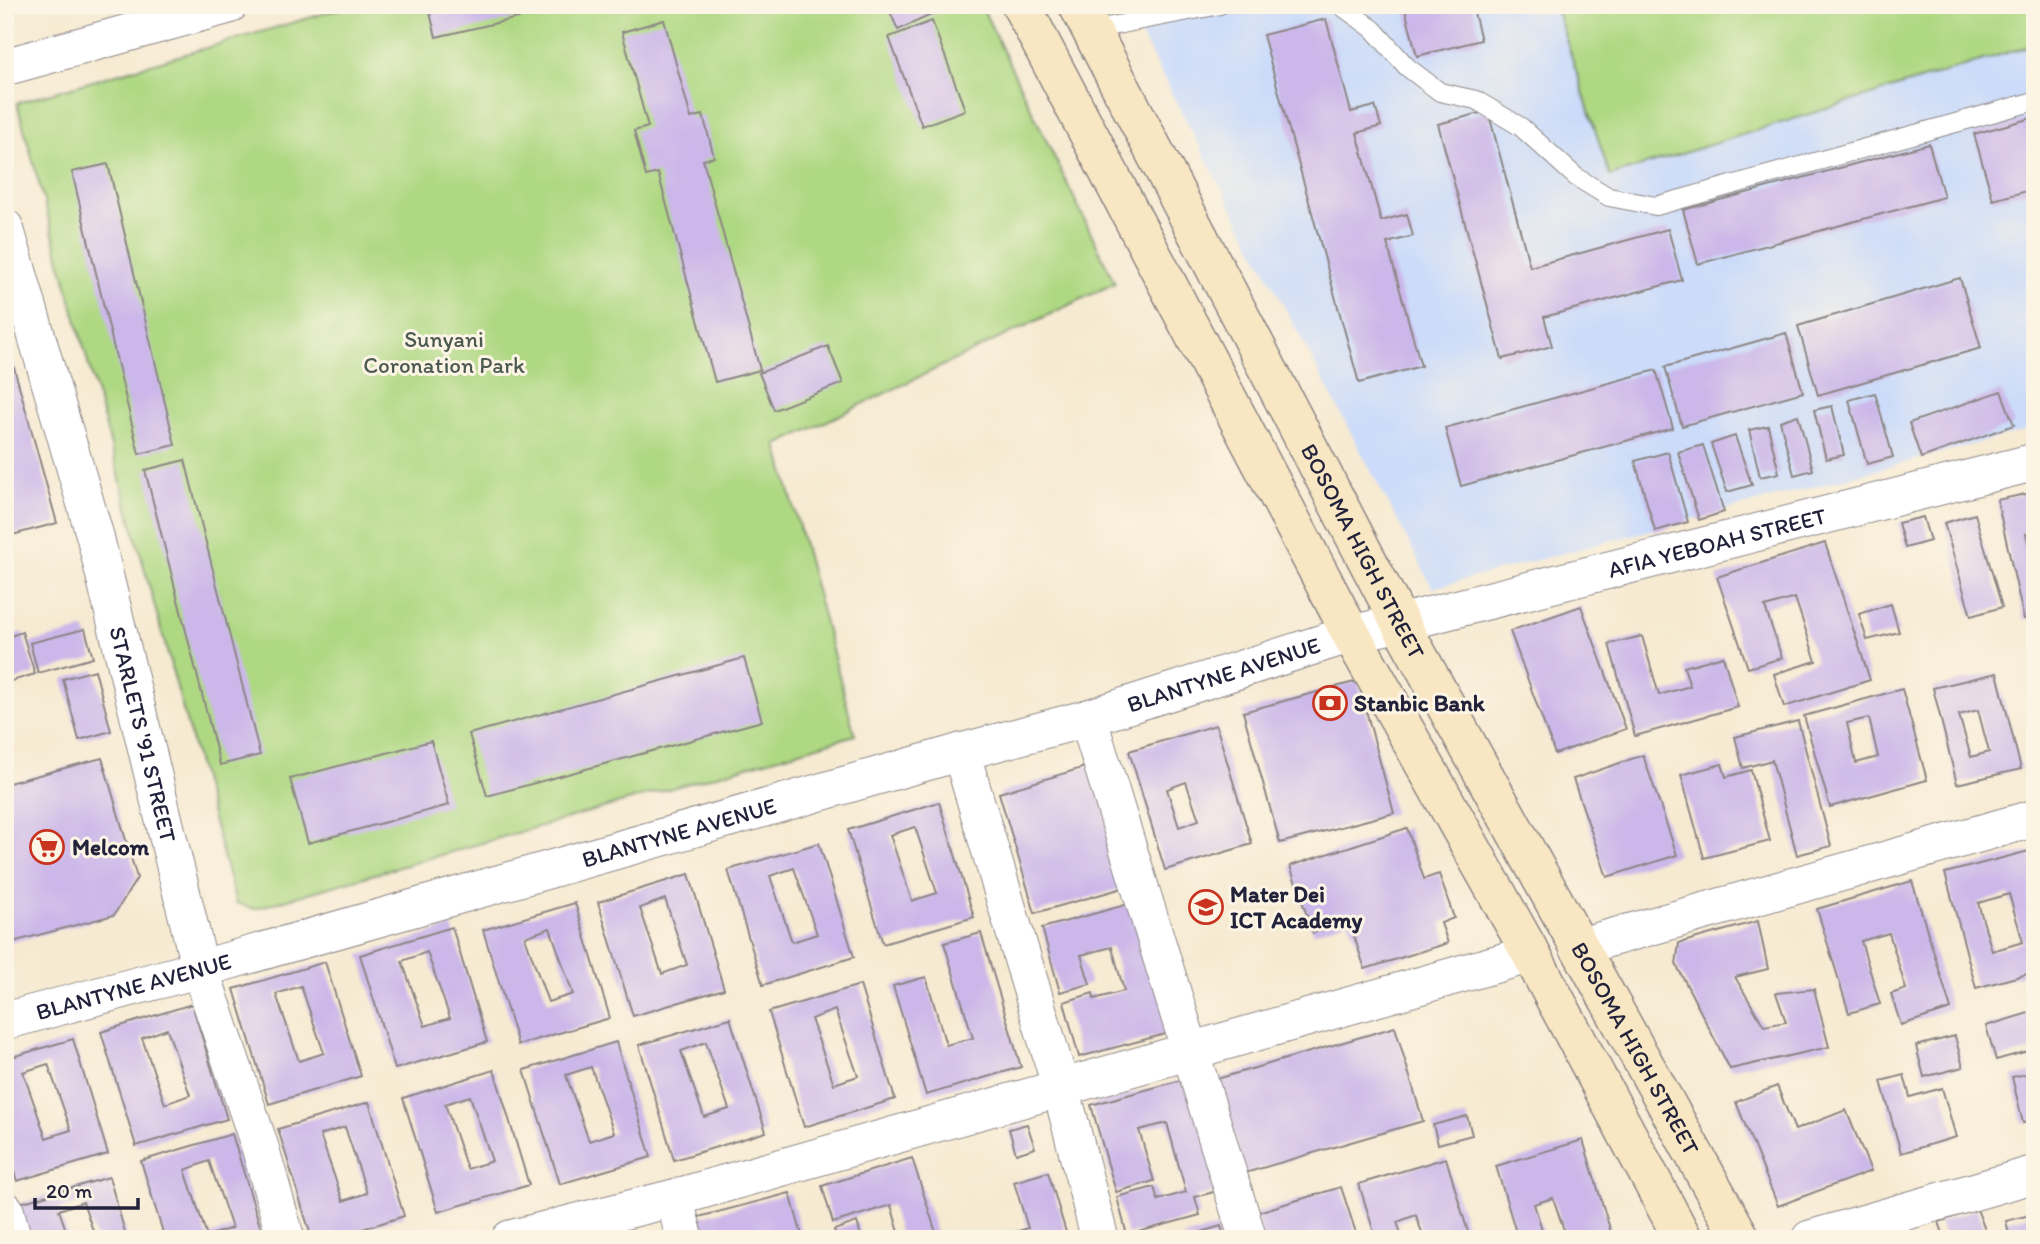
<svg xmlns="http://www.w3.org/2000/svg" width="2040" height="1244" font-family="Itim,sans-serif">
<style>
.built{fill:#cbdbf9}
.green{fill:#afd883;stroke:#687d5f;stroke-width:2}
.building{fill:#cbb7e9;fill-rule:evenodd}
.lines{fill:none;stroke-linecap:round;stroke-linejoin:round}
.lane-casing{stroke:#8c8686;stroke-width:20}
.street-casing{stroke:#8c8686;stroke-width:39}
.secondary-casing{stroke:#8c8686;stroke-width:41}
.lane{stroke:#fff;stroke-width:18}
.street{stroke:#fff;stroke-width:37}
.secondary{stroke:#f9e7c3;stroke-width:38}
.labels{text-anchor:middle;stroke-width:6;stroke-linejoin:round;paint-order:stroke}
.park-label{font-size:23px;fill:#4c5951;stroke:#fcf5e5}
.street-label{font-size:23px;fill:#22223b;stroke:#fcf5e5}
.poi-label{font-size:23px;font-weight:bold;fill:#22223b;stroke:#fcf5e5;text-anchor:start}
</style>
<rect width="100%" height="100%" fill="#fcf5e5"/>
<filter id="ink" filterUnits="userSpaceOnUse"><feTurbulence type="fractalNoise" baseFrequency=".0143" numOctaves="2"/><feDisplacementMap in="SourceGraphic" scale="14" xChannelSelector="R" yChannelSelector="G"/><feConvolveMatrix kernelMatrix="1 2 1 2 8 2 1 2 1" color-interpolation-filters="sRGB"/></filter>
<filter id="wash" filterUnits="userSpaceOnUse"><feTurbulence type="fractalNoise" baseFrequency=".00686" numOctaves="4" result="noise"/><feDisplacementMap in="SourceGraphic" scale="28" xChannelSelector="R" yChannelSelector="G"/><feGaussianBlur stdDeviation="1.57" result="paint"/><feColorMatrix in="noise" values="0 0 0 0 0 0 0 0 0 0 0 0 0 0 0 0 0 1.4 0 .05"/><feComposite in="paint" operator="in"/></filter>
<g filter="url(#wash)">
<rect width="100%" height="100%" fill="#f6ead2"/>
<polygon class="built" points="1125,5 2035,5 2035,428 1433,588"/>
<g class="green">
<polygon points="353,5 981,5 1115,283 777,445 855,735 254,909 236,903 17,103"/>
<polygon points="1555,5 2035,5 2035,44 1610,176"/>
</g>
<g id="blocks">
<g class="building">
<polygon points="428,5 529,5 531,15 436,37"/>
<polygon points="887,5 953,5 898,30"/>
<polygon points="1404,5 1472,5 1481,40 1417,56"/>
<polygon points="1326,19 1351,112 1375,106 1381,126 1357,133 1381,221 1407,214 1413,236 1387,243 1421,366 1359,383 1263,35"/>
<polygon points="664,20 691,118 703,115 714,157 703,160 760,370 715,382 658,173 646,176 634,131 648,127 622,32"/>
<polygon points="932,21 965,110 922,126 889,37"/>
<polygon points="1488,111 1530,267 1668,229 1682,280 1544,317 1552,346 1502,359 1438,124"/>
<polygon points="2035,117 2035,189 1993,200 1974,134"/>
<polygon points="1929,144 1944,197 1698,264 1683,210"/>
<polygon points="108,164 175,445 139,454 72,172"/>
<polygon points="1960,278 1981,348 1818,395 1798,326"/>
<polygon points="1786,333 1803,392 1682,426 1665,367"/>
<polygon points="5,335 57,523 5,537"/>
<polygon points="828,346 843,383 774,410 759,373"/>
<polygon points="1656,370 1673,428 1461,486 1445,428"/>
<polygon points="2001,391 2014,425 1921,458 1909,423"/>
<polygon points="1875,393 1893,457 1867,464 1849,400"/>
<polygon points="1832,406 1844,455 1826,459 1814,410"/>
<polygon points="1798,415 1813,470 1794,475 1780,421"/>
<polygon points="1768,426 1779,473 1760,477 1749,430"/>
<polygon points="1735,436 1752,485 1727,492 1711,444"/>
<polygon points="1703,445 1724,512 1699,520 1678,452"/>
<polygon points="1668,452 1688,522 1655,531 1635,461"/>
<polygon points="185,460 260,755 220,765 145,470"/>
<polygon points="2035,492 2035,532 2026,534 2035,572 2035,617 2024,619 1997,500"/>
<polygon points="1975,514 2002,607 1971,616 1944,523"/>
<polygon points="1923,517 1930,541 1905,548 1898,523"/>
<polygon points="1825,543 1870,680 1784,707 1774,674 1816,661 1795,598 1765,607 1782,658 1748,668 1717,577"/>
<polygon points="1891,604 1899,632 1867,640 1859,614"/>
<polygon points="1581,606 1626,729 1555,754 1510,631"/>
<polygon points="85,629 93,658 38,673 30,643"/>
<polygon points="22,632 35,674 5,683 5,638"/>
<polygon points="1642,636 1659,695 1690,686 1684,667 1723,656 1738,707 1635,736 1609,644"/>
<polygon points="744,658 762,721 487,796 469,734"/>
<polygon points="95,670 111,731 79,740 63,679"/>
<path d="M1997 673 2021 769 1957 784 1933 688ZM1978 710 1989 752 1971 757 1959 715Z"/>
<polygon points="1358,681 1394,813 1280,843 1243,712"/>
<path d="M1902 689 1927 780 1830 807 1804 716ZM1869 718 1878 757 1856 763 1847 723Z"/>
<polygon points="1798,721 1831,846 1797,855 1772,760 1743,768 1735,737"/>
<path d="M1216 725 1252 844 1165 870 1129 751ZM1186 782 1199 820 1179 827 1167 789Z"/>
<polygon points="431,741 449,805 308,843 290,779"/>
<polygon points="1643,755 1677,855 1607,877 1573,779"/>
<polygon points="102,758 137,878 114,915 5,944 5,784"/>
<polygon points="1095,764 1130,886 1035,913 999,793"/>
<polygon points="1722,764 1726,777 1751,770 1770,841 1704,858 1681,775"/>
<path d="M939 802 974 917 883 944 848 830ZM915 827 937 893 912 901 890 835Z"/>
<polygon points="1407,828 1424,879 1439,874 1454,918 1441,923 1448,943 1365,969 1349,921 1313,933 1290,866"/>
<path d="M819 843 854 957 763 985 728 870ZM794 868 817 934 792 942 770 876Z"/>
<path d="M2029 851 2035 871V972L1976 988 1945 873ZM2009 894 2023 942 1992 951 1978 903Z"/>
<path d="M689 874 724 989 633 1016 598 902ZM665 899 687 965 662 974 640 908Z"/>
<polygon points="1912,881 1951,1009 1901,1025 1891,994 1906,989 1889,933 1861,941 1880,1004 1849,1013 1817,909"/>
<polygon points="1136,902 1173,1032 1079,1057 1064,1002 1093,993 1094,999 1124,991 1112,947 1081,955 1090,984 1060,992 1042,928"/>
<path d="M575 903 610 1018 518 1045 483 930ZM550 928 573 994 548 1002 525 937Z"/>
<polygon points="1758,921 1768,969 1735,977 1764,1026 1786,1022 1776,993 1814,989 1829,1047 1730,1069 1676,964 1679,943"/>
<path d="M452 927 487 1042 395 1069 360 955ZM427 952 450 1018 425 1026 402 961Z"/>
<polygon points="981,933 1021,1067 926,1095 893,986 926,977 946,1045 973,1038 944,943"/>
<path d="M325 962 361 1076 269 1104 234 989ZM301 986 324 1053 299 1061 276 994Z"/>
<path d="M860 985 895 1099 804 1127 769 1012ZM835 1010 858 1076 834 1084 811 1019Z"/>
<path d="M192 1004 227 1119 136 1146 101 1032ZM167 1029 190 1095 165 1104 142 1038Z"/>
<polygon points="2035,1011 2035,1049 1996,1060 1986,1026"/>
<path d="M730 1018 766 1132 674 1160 639 1045ZM706 1042 729 1109 704 1117 681 1051Z"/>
<polygon points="1395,1027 1423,1121 1245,1173 1217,1079"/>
<polygon points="1955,1036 1963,1067 1924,1077 1916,1046"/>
<path d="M73 1039 108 1154 17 1181 5 1143V1059ZM48 1064 71 1130 46 1138 23 1072Z"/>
<path d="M616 1042 651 1157 560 1184 524 1070ZM591 1067 614 1133 589 1141 566 1075Z"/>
<path d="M494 1070 529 1185 438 1212 403 1098ZM470 1096 492 1161 467 1169 445 1104Z"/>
<polygon points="2035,1072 2035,1121 2023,1123 2012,1077"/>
<polygon points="1904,1075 1910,1097 1942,1088 1956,1137 1901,1153 1881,1081"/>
<polygon points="1189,1078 1221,1190 1195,1197 1200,1215 1127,1235 1117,1197 1154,1187 1158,1200 1186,1192 1167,1123 1139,1130 1154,1181 1116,1192 1091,1105"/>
<polygon points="1777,1086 1795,1130 1846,1110 1871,1171 1778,1206 1736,1102"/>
<path d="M369 1102 404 1216 331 1239H312L278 1129ZM345 1127 367 1193 343 1201 320 1135Z"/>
<polygon points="1467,1116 1472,1135 1438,1144 1433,1125"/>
<polygon points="1027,1124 1035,1148 1016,1154 1009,1129"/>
<path d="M232 1134 264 1239H165L141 1161ZM209 1161 232 1228 207 1236 185 1170Z"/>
<polygon points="1583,1140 1613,1239 1558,1239 1566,1236 1553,1198 1534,1204 1545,1239 1518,1239 1496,1166"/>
<polygon points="912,1158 938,1239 901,1239 891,1205 833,1223 822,1186"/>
<polygon points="1446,1158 1470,1239 1424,1239 1416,1215 1397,1222 1403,1239 1376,1239 1359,1184"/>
<polygon points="1048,1172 1068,1239 994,1239 1028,1228 1014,1182"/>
<polygon points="109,1177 127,1239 96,1239 83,1202 59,1210 69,1239 27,1239 17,1204"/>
<polygon points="1341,1187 1358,1239 1263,1239 1255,1213"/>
<polygon points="790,1193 803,1239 700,1239 695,1218"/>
<polygon points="1977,1209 1985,1230 1959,1239 1945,1239 1939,1222"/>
<polygon points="2030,1215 2035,1239 2010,1239 2006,1221"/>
<polygon points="857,1222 862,1239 837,1239 834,1230"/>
<polygon points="1221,1226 1225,1239 1181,1239 1181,1238"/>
</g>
</g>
</g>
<g filter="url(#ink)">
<use href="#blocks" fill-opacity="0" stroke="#8c8686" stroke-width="2"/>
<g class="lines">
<g class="lane-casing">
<g id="lane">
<polyline points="1340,5 1373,29 1407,67 1440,92 1476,100 1521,127 1576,177 1609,197 1656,206 2035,101"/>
<polyline points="1091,30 1220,5"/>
</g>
</g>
<g class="street-casing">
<g id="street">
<polyline points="5,67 229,5"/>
<path id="s1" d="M5 228 95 536 200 969 260 1147 286 1239"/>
<polyline points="1088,718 1248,1239"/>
<polyline points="961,752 1061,1088 1100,1239"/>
<polyline points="1578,947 2035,818"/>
<path id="s2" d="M5 1021 200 969 961 752 1088 718 1351 634 1400 623 2035 462"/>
<polyline points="674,1198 685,1239"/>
<polyline points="5,1210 13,1239"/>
<polyline points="510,1239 674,1198 1531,954"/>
<polyline points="1810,1239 2035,1174"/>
</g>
</g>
<g class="secondary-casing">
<g id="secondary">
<polyline points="1021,5 1351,634 1531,954 1683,1239"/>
<path id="s3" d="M1078 5 1400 623 1741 1239"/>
</g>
</g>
<use href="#lane" class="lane"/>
<use href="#street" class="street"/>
<use href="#secondary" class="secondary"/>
</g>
</g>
<defs>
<g id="bank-ring" transform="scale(1.75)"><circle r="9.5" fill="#fcf5e5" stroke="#c8321e" stroke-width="1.5"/><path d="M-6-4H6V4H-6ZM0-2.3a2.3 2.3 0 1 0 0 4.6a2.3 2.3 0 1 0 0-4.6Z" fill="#c8321e"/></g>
<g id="supermarket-ring" transform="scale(1.75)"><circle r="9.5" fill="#fcf5e5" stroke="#c8321e" stroke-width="1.5"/><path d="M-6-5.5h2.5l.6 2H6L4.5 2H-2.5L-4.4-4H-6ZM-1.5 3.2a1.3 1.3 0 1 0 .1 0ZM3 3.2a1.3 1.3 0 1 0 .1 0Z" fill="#c8321e"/></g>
<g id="school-ring" transform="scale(1.75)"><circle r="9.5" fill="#fcf5e5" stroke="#c8321e" stroke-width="1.5"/><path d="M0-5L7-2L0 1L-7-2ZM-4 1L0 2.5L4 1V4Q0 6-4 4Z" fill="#c8321e"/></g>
</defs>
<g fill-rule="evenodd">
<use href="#bank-ring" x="1330" y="703"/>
<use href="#supermarket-ring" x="47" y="847"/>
<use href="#school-ring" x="1206" y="907"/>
</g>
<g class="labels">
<g class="park-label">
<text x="444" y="347">Sunyani<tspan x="444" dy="26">Coronation Park</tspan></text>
</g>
<g class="street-label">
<text dy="8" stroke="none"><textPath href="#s2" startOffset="1778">AFIA YEBOAH STREET</textPath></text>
<text dy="8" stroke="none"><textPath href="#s3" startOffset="616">BOSOMA HIGH STREET</textPath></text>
<text dy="8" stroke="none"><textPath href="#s2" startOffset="1267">BLANTYNE AVENUE</textPath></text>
<text dy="8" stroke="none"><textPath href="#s1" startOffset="525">STARLETS '91 STREET</textPath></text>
<text dy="8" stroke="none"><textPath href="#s2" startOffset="700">BLANTYNE AVENUE</textPath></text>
<text dy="8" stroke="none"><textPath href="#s2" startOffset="133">BLANTYNE AVENUE</textPath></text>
<text dy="8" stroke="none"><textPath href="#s3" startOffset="1183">BOSOMA HIGH STREET</textPath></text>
</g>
<g class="poi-label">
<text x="1354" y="711">Stanbic Bank</text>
<text x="72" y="855">Melcom</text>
<text x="1230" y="902">Mater Dei<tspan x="1230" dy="26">ICT Academy</tspan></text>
</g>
</g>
<rect width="2040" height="1244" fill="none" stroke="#fcf5e5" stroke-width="28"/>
<path d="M35 1198v10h103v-10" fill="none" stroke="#22223b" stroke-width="3.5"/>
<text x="46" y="1198" font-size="21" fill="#22223b" stroke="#fcf5e5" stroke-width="5" paint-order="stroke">20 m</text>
</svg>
